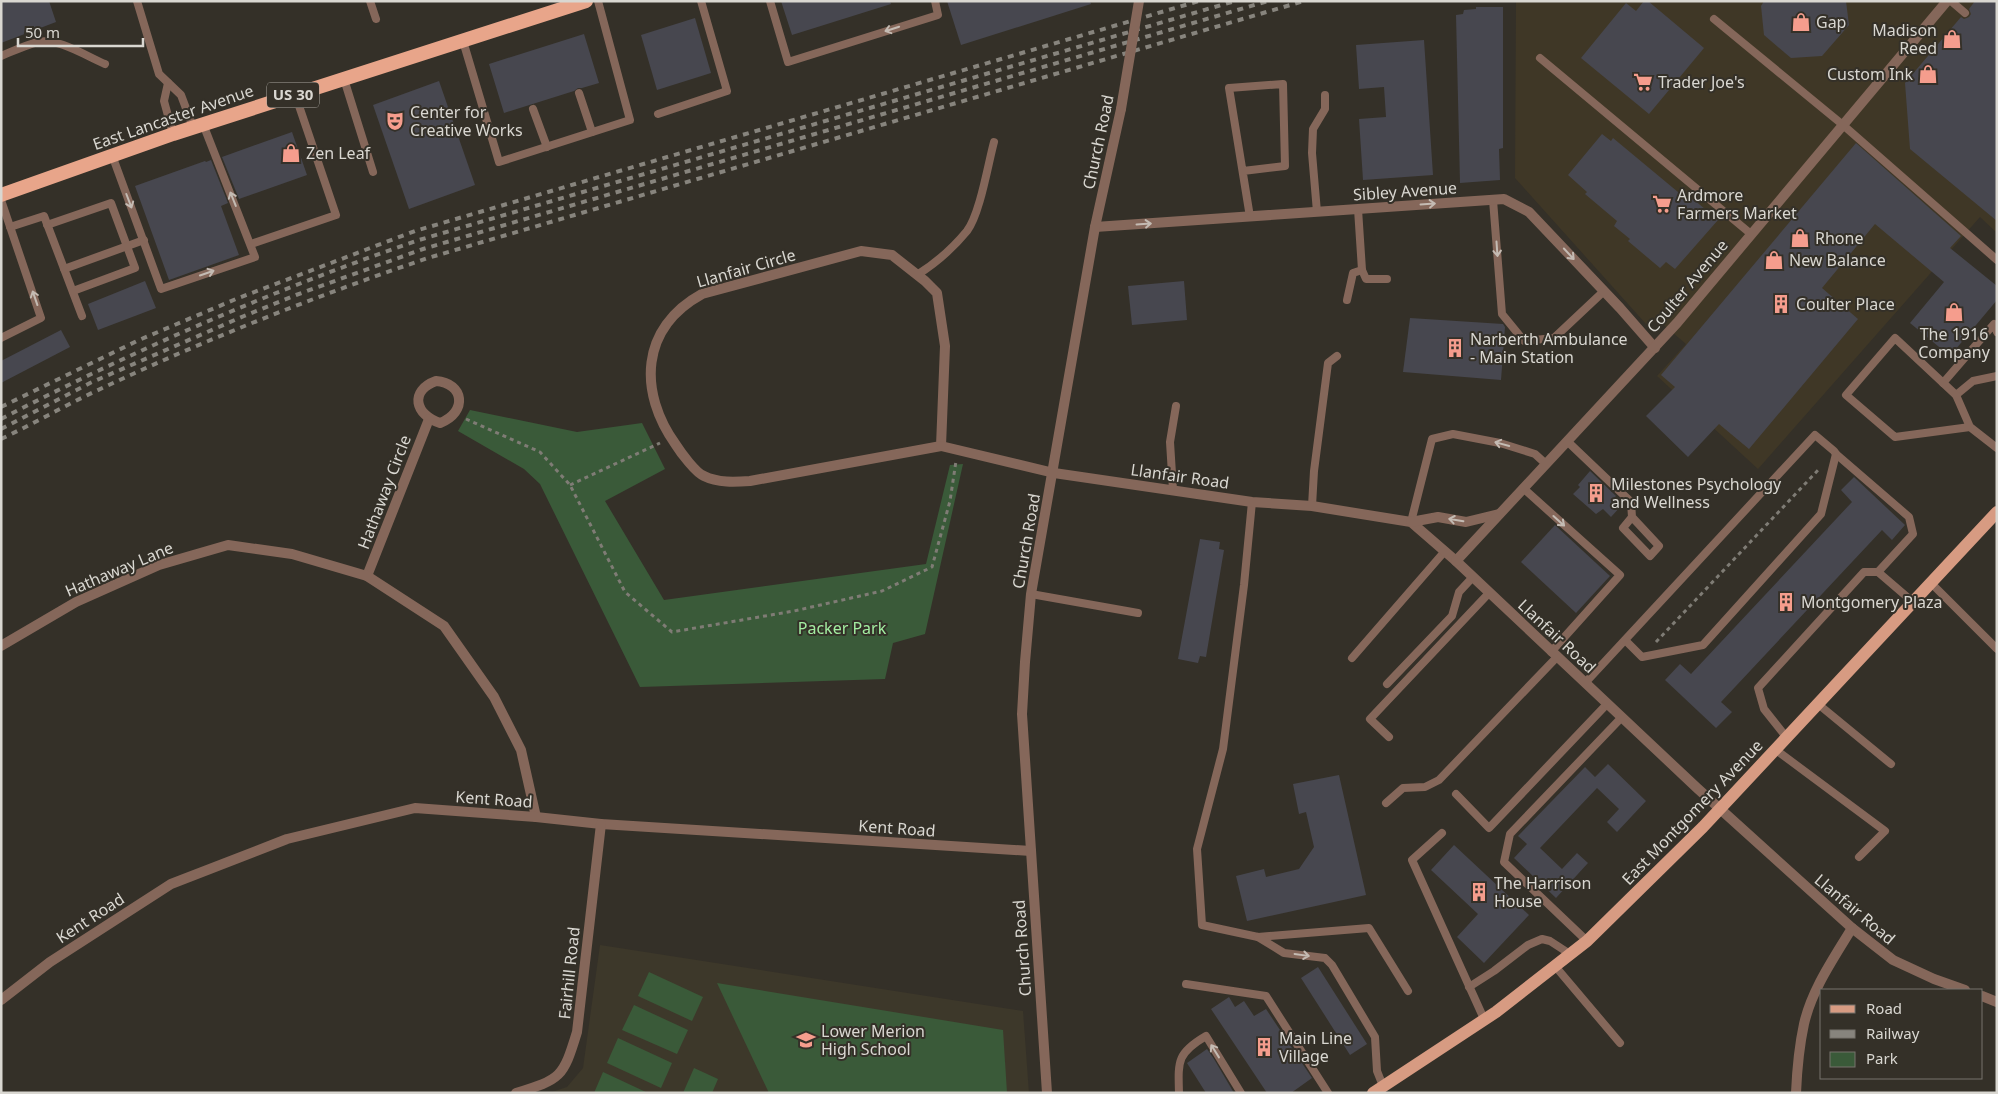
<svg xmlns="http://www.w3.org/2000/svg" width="1998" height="1094" font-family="'Noto Sans',sans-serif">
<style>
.commercial{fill:#3f3726}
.built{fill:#3d382a}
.green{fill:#3a5a39}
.building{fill:#47474f}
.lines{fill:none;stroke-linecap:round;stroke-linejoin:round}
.path{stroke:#7f7c75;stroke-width:3;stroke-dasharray:4 4;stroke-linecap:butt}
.service{stroke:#85675a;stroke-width:8}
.minor{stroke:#85675a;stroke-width:10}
.tertiary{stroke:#85675a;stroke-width:10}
.primary{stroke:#d79b82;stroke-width:12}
.trunk{stroke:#e8a58a;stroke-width:14}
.rail{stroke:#87847d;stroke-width:4;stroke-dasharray:6 6;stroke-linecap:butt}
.tertiary-bridge{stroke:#85675a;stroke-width:10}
.oneway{stroke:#c4bbb3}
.labels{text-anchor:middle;stroke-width:4;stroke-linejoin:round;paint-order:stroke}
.shield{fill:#343028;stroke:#a8a59e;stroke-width:1}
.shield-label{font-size:15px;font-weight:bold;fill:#d9d7d1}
.poi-label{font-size:16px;fill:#d9d7d1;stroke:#343028;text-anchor:start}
.street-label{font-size:16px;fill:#d9d7d1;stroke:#343028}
.park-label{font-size:16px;fill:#a3eda1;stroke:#343028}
</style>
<rect width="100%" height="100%" fill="#343028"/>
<polygon class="commercial" points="1516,1 1997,1 1997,233 1980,217 1758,469 1657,376 1686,344 1659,321 1646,324 1515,178"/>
<polygon class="built" points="600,945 1023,1011 1029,1093 549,1093 567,1087 583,1068"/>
<g class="green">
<polygon points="470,410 577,432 642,423 665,469 605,501 664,600 926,564 950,465 963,464 925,634 893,643 885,679 640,687 540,484 524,469 458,431"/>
<polygon points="649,972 703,997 692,1021 638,996"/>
<polygon points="717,983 1003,1030 1007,1093 769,1093"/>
<polygon points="634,1005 688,1030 677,1054 622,1030"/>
<polygon points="618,1038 672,1063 661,1088 607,1063"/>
<polygon points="694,1068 718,1079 712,1093 683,1093"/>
<polygon points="603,1072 648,1093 594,1093"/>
</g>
<g class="building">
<polygon points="1,1 49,1 56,22 1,43"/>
<polygon points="781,1 890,1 891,4 792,35"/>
<polygon points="947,1 1090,1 1091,4 961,45"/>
<polygon points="1644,1 1648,1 1704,48 1649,114 1581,58 1626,3 1636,11"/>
<polygon points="1764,1 1846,1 1849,25 1822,56 1791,58 1764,35 1761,6"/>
<polygon points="1975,1 1997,1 1997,221 1910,149 1905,83 1961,17 1964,19 1969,17 1971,14 1969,9"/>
<polygon points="1476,7 1503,7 1503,148 1499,149 1500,180 1460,183 1456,15 1463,14 1464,10 1476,9"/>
<polygon points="695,18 711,73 657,90 641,35"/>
<polygon points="584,34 599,83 582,88 578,88 574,91 504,113 489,64"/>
<polygon points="1424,40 1433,175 1363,180 1359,119 1386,117 1384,87 1359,89 1356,45"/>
<polygon points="439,81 475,185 409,209 373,105"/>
<polygon points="292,132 307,175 239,199 222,157"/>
<polygon points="1602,134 1611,141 1613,138 1690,202 1693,199 1718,220 1675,269 1666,262 1660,268 1628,241 1630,239 1614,226 1617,221 1585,194 1587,192 1568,175"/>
<polygon points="1856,143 1961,236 1950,248 1997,286 1997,300 1950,356 1910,323 1944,282 1875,224 1822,288 1858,319 1749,449 1719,424 1688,457 1646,416 1675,387 1661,375"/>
<polygon points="211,160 228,203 221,206 239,255 169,280 135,186 205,161 206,162"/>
<polygon points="145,281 156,308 98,330 88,304"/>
<polygon points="1184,281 1187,320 1132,325 1128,286"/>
<polygon points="1410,318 1503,324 1505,327 1501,380 1403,372"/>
<polygon points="61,330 70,347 1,383 1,361"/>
<polygon points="1590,471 1616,496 1613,499 1621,506 1611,517 1603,509 1596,514 1573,494 1580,487 1578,485"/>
<polygon points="1854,477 1905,525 1892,540 1882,530 1721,702 1732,712 1716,728 1665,680 1680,664 1691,674 1852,502 1841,490"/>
<polygon points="1555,525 1610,576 1576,613 1521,562"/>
<polygon points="1200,539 1220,542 1219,549 1224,550 1206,657 1200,656 1198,663 1178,659"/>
<polygon points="1608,764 1646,801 1617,832 1607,822 1619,809 1597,788 1540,848 1562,869 1577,853 1588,863 1556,898 1514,858 1527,844 1518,836 1585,767 1595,777"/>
<polygon points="1339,775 1366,895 1247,921 1236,876 1264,869 1266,877 1299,869 1314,847 1306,812 1299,814 1293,784"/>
<polygon points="1454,845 1529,915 1484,963 1457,937 1478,914 1431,870"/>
<polygon points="1318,967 1367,1044 1350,1055 1301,978"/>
<polygon points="1229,997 1235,1007 1244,1001 1254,1016 1266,1009 1312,1078 1291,1093 1267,1093 1211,1009"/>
<polygon points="1207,1049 1214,1059 1234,1093 1206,1093 1187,1063"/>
</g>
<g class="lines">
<g class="path">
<polyline points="466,419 540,452 570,485 625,592 672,632 794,611 882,591 932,567 950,501 956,461"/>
<polyline points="570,485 660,443"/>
<polyline points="1656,642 1820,468"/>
</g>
<g class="service">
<polyline points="137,1 159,74 181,95 193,127"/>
<polyline points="370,1 376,19"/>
<polyline points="770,1 788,62 938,15 935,1"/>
<polyline points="1951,1 1965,13"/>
<polyline points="1714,19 1843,125 1997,260"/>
<polyline points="463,41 499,162 630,120 598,1"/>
<path d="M1 56C13 51 26 45 38 42 57 37 88 57 105 64"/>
<polyline points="1540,58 1751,234"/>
<polyline points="344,79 373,172"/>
<polyline points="168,83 164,101 173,134"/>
<polyline points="579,93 592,132"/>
<polyline points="533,109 547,147"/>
<polyline points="658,114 727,91 701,1"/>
<polyline points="112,155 161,289 255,257 203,124"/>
<polyline points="1243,171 1285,166 1283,84 1229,88 1250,217"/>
<polyline points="1,200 41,318 1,338"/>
<polyline points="1493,200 1502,314 1524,341 1554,338 1604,291"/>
<polyline points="1358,209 1362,270 1366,279 1387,279"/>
<polyline points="1317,212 1312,153 1313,129 1325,109 1325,95"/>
<polyline points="47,225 111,203 135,268 73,291"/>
<polyline points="10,227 44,216 82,316"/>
<polyline points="251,244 336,215 295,94"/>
<polyline points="64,269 144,240"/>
<path d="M917 275C936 263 953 248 967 231 980 214 988 164 994 142"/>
<polyline points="1347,300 1353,273 1362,270"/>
<polyline points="1943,383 1994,324 1997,332"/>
<polyline points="1956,395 1973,381 1997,376"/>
<polyline points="1970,427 1895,437 1846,395 1895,338 1956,395 1970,427 1997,448"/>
<polyline points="1567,441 1631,502 1632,517 1659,546 1650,556 1623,528 1632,517"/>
<polyline points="1836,454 1909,517 1913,534 1878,572"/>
<polyline points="1523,488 1620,575 1551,652"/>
<polyline points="1173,490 1170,442 1176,406"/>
<polyline points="1252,502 1244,585 1223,749 1197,849 1202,925 1258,937 1369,928 1408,991"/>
<polyline points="1312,506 1314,471 1328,363 1337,356"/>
<polyline points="1411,522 1432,439 1453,434 1500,443 1535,454 1546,464"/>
<polyline points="1931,583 1997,649"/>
<polyline points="1031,594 1138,613"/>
<polyline points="1352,658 1445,551"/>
<polyline points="1585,683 1815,435 1834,451 1836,454 1821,514 1703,645 1642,657 1625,640"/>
<polyline points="1387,684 1452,616 1459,592 1472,578"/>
<polyline points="1818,704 1891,764"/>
<polyline points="1389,737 1370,719 1489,593"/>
<polyline points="1787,738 1764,709 1758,688 1864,572 1878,572 1913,602"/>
<polyline points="1776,750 1885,831 1859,857"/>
<polyline points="1456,794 1489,828 1607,704"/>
<polyline points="1386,803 1403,788 1425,787 1439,780 1557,657"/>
<polyline points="1442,833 1412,860 1484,1019"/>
<polyline points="1258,937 1284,953 1325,958 1332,965 1375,1037 1377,1071 1383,1086"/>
<polyline points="1587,941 1504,862 1510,834 1622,717"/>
<polyline points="1555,966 1620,1043"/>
<polyline points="1186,984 1266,996 1328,1093"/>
<polyline points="1469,987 1494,971 1528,945 1542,939 1550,941 1570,954"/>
<path d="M1179 1093C1178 1061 1177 1053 1206 1036L1241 1093"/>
</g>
<g class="minor">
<polyline points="1095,227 1504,199 1529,212 1620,308 1655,348"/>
<path d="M861 251 892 255 925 281 937 293 945 346 941 446 750 481C735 482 718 483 704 476 696 473 681 453 676 445 638 392 640 328 702 294Z"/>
<path d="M436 381C464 383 468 412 440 423 415 415 409 391 436 381Z"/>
<polyline points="941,446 1054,473 1252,502 1312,506 1411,522 1456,561 1697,788 1852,928 1893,960 1934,979 1965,990"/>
<polyline points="1411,522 1438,517 1466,522 1499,514"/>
<polyline points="1456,561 1677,323 1947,1"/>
<polyline points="367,576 429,419"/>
<polyline points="1,646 76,602 159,565 228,545 292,554 367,576 444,626 494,697 521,750 536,817"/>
<polyline points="1982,996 1997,1002"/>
<polyline points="1,1000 50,962 171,884 287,839 415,808 536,817 601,824 1031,851"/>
<path d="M516 1093C561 1079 563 1078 577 1032L601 824"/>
<path d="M1796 1093C1797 1070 1799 1047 1804 1024 1812 989 1834 958 1852 928"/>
</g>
<polyline class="tertiary" points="1047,1093 1022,714 1025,662 1031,594 1095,227 1121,109"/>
<polyline class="primary" points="1373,1093 1496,1012 1587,941 1703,827 1997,512"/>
<polyline class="trunk" points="1,195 173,134 586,1"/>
<g class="rail">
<polyline points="1,407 139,340 236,299 415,231 1199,1"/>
<path d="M1 419C136 349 276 289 419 240L1235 1"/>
<polyline points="1,429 90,383 244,316 296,295 423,249 1268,1"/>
<path d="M1 439C33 424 64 406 96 391 204 340 316 296 428 258L1304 1"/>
</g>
<polyline class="tertiary-bridge" points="1121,109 1139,1"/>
</g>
<defs><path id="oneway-shaft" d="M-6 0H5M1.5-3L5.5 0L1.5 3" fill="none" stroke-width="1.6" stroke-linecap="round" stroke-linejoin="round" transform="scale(1.25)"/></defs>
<g class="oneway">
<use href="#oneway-shaft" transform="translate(892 29) rotate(162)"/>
<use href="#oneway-shaft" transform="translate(233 199) rotate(-112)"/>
<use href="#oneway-shaft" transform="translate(129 201) rotate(69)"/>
<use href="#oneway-shaft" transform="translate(1428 204) rotate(-4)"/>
<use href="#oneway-shaft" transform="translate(1144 224) rotate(-4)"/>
<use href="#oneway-shaft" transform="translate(1497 249) rotate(86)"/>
<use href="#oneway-shaft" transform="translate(1569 254) rotate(47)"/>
<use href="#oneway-shaft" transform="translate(207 273) rotate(-19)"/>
<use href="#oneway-shaft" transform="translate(35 298) rotate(-109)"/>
<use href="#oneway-shaft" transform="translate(1502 444) rotate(-165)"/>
<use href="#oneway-shaft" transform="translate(1456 520) rotate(-171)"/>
<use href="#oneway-shaft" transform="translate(1559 521) rotate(42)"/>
<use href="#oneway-shaft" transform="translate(1302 955) rotate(8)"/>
<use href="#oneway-shaft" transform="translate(1215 1051) rotate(-122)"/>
</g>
<defs>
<g id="shop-bare" transform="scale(1.5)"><path d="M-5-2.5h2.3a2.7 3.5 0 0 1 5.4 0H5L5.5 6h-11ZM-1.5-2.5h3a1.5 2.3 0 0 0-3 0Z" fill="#f59d8d" stroke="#343028" stroke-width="2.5" paint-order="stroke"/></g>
<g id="supermarket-bare" transform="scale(1.5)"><path d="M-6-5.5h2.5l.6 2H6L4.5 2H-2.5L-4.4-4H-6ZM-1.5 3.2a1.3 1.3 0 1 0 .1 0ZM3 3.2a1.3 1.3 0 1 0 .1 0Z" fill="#f59d8d" stroke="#343028" stroke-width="2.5" paint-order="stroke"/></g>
<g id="theatre-bare" transform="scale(1.5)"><path d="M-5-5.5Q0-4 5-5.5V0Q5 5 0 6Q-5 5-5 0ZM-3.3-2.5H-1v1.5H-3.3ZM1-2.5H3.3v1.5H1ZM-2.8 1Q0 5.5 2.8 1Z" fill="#f59d8d" stroke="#343028" stroke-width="2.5" paint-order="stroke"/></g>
<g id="building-bare" transform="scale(1.5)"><path d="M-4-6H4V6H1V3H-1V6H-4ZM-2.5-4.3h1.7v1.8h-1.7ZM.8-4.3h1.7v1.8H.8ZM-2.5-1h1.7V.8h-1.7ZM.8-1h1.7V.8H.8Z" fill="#f59d8d" stroke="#343028" stroke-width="2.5" paint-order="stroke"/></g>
<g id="school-bare" transform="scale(1.5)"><path d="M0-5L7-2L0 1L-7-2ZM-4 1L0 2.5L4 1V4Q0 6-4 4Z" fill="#f59d8d" stroke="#343028" stroke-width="2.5" paint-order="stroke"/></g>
</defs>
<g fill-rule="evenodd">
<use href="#shop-bare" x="1801" y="22"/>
<use href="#shop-bare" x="1952" y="39"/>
<use href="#shop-bare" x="1928" y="74"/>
<use href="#supermarket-bare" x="1643" y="82"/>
<use href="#theatre-bare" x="395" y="121"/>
<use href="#shop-bare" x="291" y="153"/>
<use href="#supermarket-bare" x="1662" y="204"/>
<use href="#shop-bare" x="1800" y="238"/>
<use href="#shop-bare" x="1774" y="260"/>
<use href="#building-bare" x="1781" y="304"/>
<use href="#shop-bare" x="1954" y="312"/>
<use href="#building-bare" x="1455" y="348"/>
<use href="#building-bare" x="1596" y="493"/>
<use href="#building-bare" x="1786" y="602"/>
<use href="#building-bare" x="1479" y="892"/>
<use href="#school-bare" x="806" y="1040"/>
<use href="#building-bare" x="1264" y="1047"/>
</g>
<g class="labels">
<rect class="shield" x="267" y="82.5" width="52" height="25" rx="4"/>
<g class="shield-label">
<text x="293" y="100">US 30</text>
</g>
<g class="poi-label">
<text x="1816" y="28">Gap</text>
<text x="1937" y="36" text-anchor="end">Madison<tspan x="1937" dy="18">Reed</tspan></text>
<text x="1913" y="80" text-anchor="end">Custom Ink</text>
<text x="1658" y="88">Trader Joe's</text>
<text x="410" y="118">Center for<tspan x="410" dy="18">Creative Works</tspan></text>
<text x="306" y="159">Zen Leaf</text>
<text x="1677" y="201">Ardmore<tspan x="1677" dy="18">Farmers Market</tspan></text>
<text x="1815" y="244">Rhone</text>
<text x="1789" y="266">New Balance</text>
<text x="1796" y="310">Coulter Place</text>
<text x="1954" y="340" text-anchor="middle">The 1916<tspan x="1954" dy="18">Company</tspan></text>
<text x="1470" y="345">Narberth Ambulance<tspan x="1470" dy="18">- Main Station</tspan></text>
<text x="1611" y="490">Milestones Psychology<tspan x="1611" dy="18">and Wellness</tspan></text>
<text x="1801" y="608">Montgomery Plaza</text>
<text x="1494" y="889">The Harrison<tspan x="1494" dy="18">House</tspan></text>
<text x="821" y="1037">Lower Merion<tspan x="821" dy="18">High School</tspan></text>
<text x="1279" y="1044">Main Line<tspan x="1279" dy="18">Village</tspan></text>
</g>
<g class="street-label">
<text transform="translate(173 117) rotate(-19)" y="6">East Lancaster Avenue</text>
<text transform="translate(1098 142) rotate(-78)" y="6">Church Road</text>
<text transform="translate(1405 191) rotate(-4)" y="6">Sibley Avenue</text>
<text transform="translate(746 268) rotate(-16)" y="6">Llanfair Circle</text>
<text transform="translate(1687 286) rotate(-50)" y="6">Coulter Avenue</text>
<text transform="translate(1180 476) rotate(8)" y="6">Llanfair Road</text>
<text transform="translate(384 492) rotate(-69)" y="6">Hathaway Circle</text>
<text transform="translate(1026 541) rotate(-80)" y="6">Church Road</text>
<text transform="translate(119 569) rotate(-23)" y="6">Hathaway Lane</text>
<text transform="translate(1557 636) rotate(43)" y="6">Llanfair Road</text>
<text transform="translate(494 799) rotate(4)" y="6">Kent Road</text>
<text transform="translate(1692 812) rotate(-46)" y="6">East Montgomery Avenue</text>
<text transform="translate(897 828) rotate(4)" y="6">Kent Road</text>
<text transform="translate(1855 909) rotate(40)" y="6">Llanfair Road</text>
<text transform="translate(90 918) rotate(-33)" y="6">Kent Road</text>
<text transform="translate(1022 948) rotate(-94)" y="6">Church Road</text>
<text transform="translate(569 973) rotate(-84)" y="6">Fairhill Road</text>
</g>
<g class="park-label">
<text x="842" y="634">Packer Park</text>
</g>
</g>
<rect width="1998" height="1094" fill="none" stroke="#d9d7d1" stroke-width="5"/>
<rect x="1820" y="989" width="162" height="90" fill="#343028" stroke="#76736c"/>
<rect x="1830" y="1005" width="25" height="8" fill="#d79b82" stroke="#76736c"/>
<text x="1866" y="1014" font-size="15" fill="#d9d7d1">Road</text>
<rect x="1830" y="1030" width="25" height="8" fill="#87847d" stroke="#76736c"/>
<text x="1866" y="1039" font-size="15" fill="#d9d7d1">Railway</text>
<rect x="1830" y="1052" width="25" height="15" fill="#3a5a39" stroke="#76736c"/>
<text x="1866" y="1064" font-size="15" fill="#d9d7d1">Park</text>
<path d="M18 38v8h125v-8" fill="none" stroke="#d9d7d1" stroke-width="2.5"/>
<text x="25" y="38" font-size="15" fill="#d9d7d1" stroke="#343028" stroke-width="4" paint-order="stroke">50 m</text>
</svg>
